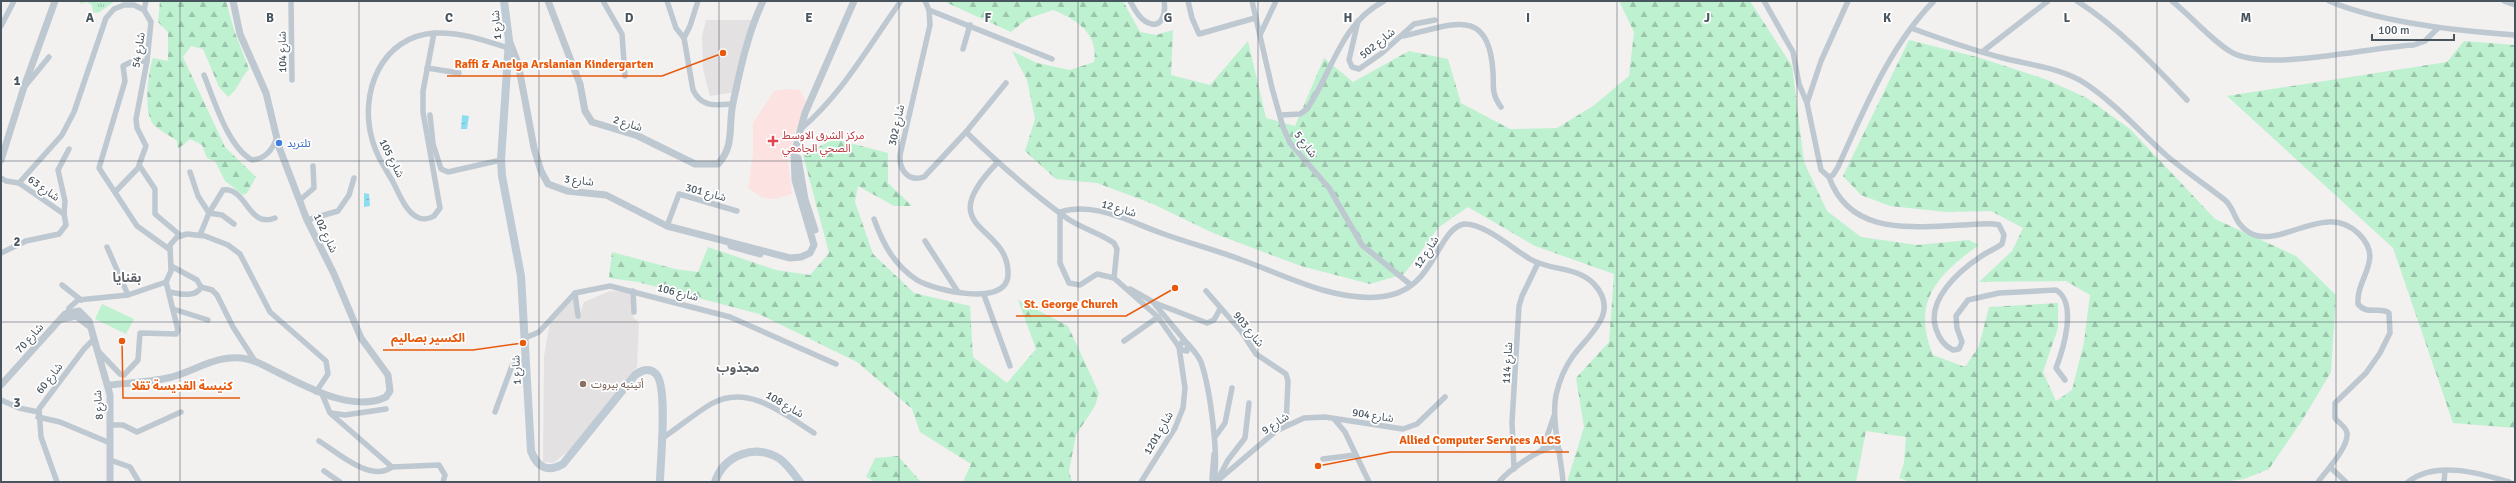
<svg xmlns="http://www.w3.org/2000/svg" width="2516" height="483" font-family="Signika,'Noto Sans Arabic',sans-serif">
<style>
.education{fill:#e4e1e2}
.medical{fill:#fce2e1}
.grass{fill:url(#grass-tufts)}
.forest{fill:url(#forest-firs)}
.pitch{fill:#bef1d0}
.water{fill:url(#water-ripples)}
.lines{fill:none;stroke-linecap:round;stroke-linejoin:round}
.minor{stroke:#bec8d0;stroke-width:5.5}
.tertiary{stroke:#bec8d0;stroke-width:7}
.secondary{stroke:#becad4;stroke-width:8}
.grid{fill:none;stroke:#48555f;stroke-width:1;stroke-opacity:0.55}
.health-dot{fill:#e0444e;stroke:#fff;stroke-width:1.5}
.shop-dot{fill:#3f7fe0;stroke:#fff;stroke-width:1.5}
.education-dot{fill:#8d6e63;stroke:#fff;stroke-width:1.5}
.labels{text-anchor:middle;stroke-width:3.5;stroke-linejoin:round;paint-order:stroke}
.street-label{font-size:11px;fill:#48555f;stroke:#fff}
.health-label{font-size:11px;fill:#be3a42;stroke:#fff;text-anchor:start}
.shop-label{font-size:11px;fill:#366cbe;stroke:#fff;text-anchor:start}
.education-label{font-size:11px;fill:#785e54;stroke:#fff;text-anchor:start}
.quarter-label{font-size:13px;font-weight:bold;fill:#5d6166;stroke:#fff}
.grid-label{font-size:13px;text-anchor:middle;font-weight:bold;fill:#48555f;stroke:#fff;stroke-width:3.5;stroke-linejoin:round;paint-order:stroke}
.leader{fill:none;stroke:#e8590c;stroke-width:1.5}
.callout-dot{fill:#e8590c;stroke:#fff;stroke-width:1.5}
.callout-label{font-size:12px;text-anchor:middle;font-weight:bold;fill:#e8590c;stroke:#fff;stroke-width:3.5;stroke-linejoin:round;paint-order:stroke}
</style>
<defs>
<pattern id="grass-tufts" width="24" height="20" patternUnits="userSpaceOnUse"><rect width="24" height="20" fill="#bef1d0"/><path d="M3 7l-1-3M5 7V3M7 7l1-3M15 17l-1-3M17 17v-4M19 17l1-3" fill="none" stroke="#9cc6ac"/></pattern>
<pattern id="forest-firs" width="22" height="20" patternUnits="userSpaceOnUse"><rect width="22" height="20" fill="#bef1d0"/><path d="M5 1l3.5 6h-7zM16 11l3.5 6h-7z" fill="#9cc6ac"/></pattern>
<pattern id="water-ripples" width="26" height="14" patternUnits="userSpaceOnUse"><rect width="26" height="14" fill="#8adeef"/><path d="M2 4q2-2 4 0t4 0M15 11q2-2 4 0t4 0" fill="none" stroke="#73b7c5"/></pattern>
</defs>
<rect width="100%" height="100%" fill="#f3f0f0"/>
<g class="education">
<polygon points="706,20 752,20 736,92 710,96 703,69 702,36"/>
<polygon points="610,291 630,292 633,317 639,323 637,367 569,451 553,463 543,462 544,356 550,322 575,294 578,318 584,302"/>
</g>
<polygon class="medical" points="786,89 800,90 807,103 794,135 788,163 792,194 774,199 761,197 748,188 753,154 753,123 774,91"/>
<polygon class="grass" points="81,1 115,1 98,13 93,12 92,5 87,2 80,4"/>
<g class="forest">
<path d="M160 1H226L234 30 249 69C240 78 239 89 228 97L219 87 203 49 191 46 183 57 225 147 256 177 247 193 243 195 225 181 215 161 207 158 202 145 190 139 178 149 177 141C171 136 160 131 154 125 143 113 148 73 153 58L168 61V32L158 22Z"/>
<path d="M943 1H1123L1140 32 1156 35 1173 30 1171 75 1210 85 1248 41 1266 118 1295 126 1324 58 1353 82 1409 51 1448 59 1461 103 1510 129 1557 128 1593 106 1629 76 1634 32 1619 1H1750L1792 66 1804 162 1827 211 1861 237 1917 245 1969 240 1979 245C1937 275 1911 302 1933 355L1965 367 1979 346 1989 307 2058 303V328L2043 372 2056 401 2072 390 2084 342 2090 295 2066 281 1979 282 2012 251 2023 228 1991 211 1946 212 1890 206 1861 195 1843 176 1909 40 1977 57 2045 79 2087 98 2130 129 2215 219 2296 256 2336 295 2331 372 2303 419 2269 469 2244 479 2222 482H1910L1899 478 1904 463 1906 437 1866 431 1856 482H1567L1584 427 1576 378 1609 342 1614 274 1535 246 1468 207 1439 227 1404 274 1370 284 1301 266 1213 233 1153 204 1097 183 1056 179 1025 151 1035 119 1027 80 1012 51 1037 63 1070 70 1094 62C1099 34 1076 19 1053 10L1027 19 1011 32Z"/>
<polygon points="2464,41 2515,45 2515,428 2453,423 2393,248 2227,96 2447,62"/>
<polygon points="834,139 888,153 888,183 912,206 894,206 858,186 855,202 873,254 914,293 970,306 973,357 1007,383 1036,349 1018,300 1068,326 1099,393 1095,406 1076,435 1069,471 1072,482 963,482 971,464 920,432 912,409 857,362 759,314 638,282 609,278 612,252 675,269 698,272 708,247 776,270 810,275 829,253 803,155"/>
<polygon points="898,456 921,482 875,482 866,477 875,458"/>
</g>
<polygon class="pitch" points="102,304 134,319 126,334 95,319"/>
<g class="water">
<polygon points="462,115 469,116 467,129 461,129"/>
<polygon points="364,193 369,194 370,206 364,207"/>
</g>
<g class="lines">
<g class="minor">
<polyline points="291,1 292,80"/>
<polyline points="603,1 622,34 625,76"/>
<polyline points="667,1 676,28 684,38"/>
<path d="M698 1 690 26 684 38 693 90C702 108 715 105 733 104"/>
<path d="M925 1 929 10 930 25 900 155C899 170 908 182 924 177L966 132 1006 83"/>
<path d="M1130 1C1134 8 1138 17 1145 21 1162 32 1166 13 1164 1"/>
<polyline points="1188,1 1192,18 1199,34 1255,18"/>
<polyline points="1252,1 1272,88 1283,127 1290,143 1329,188 1362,245 1411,285"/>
<path d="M1764 1 1793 52 1799 84 1807 103 1821 170 1829 177 1833 175 1838 167C1864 110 1890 45 1934 1"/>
<path d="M2077 1C2119 28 2154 65 2187 100"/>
<path d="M2172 1C2190 15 2217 46 2235 54 2273 71 2369 47 2414 45L2425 41 2438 28"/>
<path d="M2329 1C2381 23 2458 31 2515 35"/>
<polyline points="2504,1 2515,5"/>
<polyline points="144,10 146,1"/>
<polyline points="929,10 1052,59"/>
<polyline points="1358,21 1349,60 1352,67 1359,69 1382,53 1414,24 1435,20"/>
<polyline points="1,26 14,1"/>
<path d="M1911 28C1941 39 1972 50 2003 58 2029 65 2063 68 2086 84 2116 104 2141 133 2167 156 2186 172 2206 185 2225 200 2236 210 2233 223 2250 233 2281 250 2325 200 2359 234 2385 260 2356 277 2358 304 2367 316 2380 306 2389 313L2390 333 2380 353 2366 373 2335 403V418C2338 423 2346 426 2347 433 2349 447 2326 471 2318 482"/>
<path d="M434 33 423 91V112L440 208 434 216C429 219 422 220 417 217 405 211 398 191 392 180 384 167 376 154 372 139 359 93 381 36 435 33 461 32 484 40 508 48"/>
<polyline points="1260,35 1276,1"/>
<path d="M1403 36C1450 26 1489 4 1493 72 1494 88 1491 93 1501 107"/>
<polyline points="963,49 970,25"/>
<polyline points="1982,52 2048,1"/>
<polyline points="147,61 131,62 123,66 125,81 99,168 137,226 169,249"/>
<polyline points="427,68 459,73"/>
<path d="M204 75C214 100 228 147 252 160 266 159 273 149 277 137"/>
<polyline points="26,85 49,57"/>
<polyline points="1807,103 1821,61 1848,1"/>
<polyline points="430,115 433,144 441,169 448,172 501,160"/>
<path d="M1281 115 1300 114 1307 109C1333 71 1340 24 1384 1"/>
<path d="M802 128C843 93 870 44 901 1"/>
<path d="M966 132C998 163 1032 193 1068 219 1083 229 1100 233 1114 243L1117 249 1114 278 1158 317 1179 347"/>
<polyline points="190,172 198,196 209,213 200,235"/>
<path d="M1829 177C1850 236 1911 227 1963 225 1974 225 1988 222 1999 225L2004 235 2002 244C1995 249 1987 252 1980 257 1959 271 1926 300 1936 329 1939 338 1944 346 1953 350L1959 349 1962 342 1957 328 1956 316 1968 300 1999 293 2056 290C2078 303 2063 350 2056 368L2065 380"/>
<polyline points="1,178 6,181 19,183 64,214 66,225 59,234 26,241 1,253"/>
<polyline points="19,183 62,135 74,112 106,18 114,9 124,5 134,5 144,10 151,22 147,61 136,119 137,128 146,146 139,165 155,189 155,214 181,236"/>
<polyline points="115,192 139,167"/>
<polyline points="300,200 314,188 313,166"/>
<path d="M1060 212C1094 201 1130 222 1161 233 1188 243 1216 250 1242 260 1284 275 1332 301 1379 297 1436 293 1435 230 1464 224 1484 223 1513 249 1530 259 1550 271 1577 266 1594 284 1621 313 1588 335 1573 356 1565 367 1559 382 1556 395 1551 421 1561 455 1563 482"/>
<polyline points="1060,212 1060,263 1069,283 1080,285 1097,274 1114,278"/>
<polyline points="64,214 65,201 58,170 69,149"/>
<path d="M874 219C883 244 894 265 917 280 933 290 1007 308 1008 275 1010 223 930 232 997 163"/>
<polyline points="307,220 338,211 349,195 354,178"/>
<path d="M234 224 222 215 209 213 223 190C247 187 248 229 275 218"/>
<polyline points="667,226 679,194 737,211"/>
<polyline points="925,241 958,292"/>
<polyline points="107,247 128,295"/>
<polyline points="171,266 197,280 201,287"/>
<polyline points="166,282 171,271 170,245 177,237 187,234 205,236 228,245 240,254 270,312 326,361 328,374 316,392"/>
<polyline points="62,285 81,300"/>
<polyline points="201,287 212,290 217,295 233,327 255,361"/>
<polyline points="1130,289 1153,302 1186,342"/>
<polyline points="633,291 634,312"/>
<polyline points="1206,291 1241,331 1256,354 1286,374 1288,381 1286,425"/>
<path d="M169 292C180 294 196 298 201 287"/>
<polyline points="575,293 578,316"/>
<polyline points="984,295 1010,366"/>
<polyline points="1155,303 1207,323 1214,320 1220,309"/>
<polyline points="173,309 208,320"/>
<polyline points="68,315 69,308 78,300 128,295 166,282"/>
<polyline points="525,338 539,332 575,293 610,286 730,317 836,364"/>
<polyline points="1124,341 1158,317"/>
<path d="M1188 344C1193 350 1198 355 1201 362 1210 388 1219 455 1214 482"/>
<polyline points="99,352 120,374 124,375 138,360 140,333 176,334 178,330 166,282"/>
<polyline points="322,394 330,413 392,467 439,465 445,475 443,482"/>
<polyline points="1,400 19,408 38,412"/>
<polyline points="495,412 512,366 526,359"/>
<polyline points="331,413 345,415 386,409"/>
<polyline points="38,417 60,422 110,443"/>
<polyline points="1335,420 1345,432 1369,482"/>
<polyline points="111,425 123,425 137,432 181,412"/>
<polyline points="1215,437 1225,423 1232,388"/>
<path d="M661 439C678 428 694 414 711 404 748 383 784 414 814 433"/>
<path d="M319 441C337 452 370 483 392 467"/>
<polyline points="1542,451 1554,416"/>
<polyline points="1323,459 1355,455"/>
<polyline points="110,460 130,467 139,482"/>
<polyline points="2331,468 2346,482"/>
<polyline points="1514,469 1512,422 1519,306 1522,296 1538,263"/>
<polyline points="324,471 340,482"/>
<polyline points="1219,477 1228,460 1245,438 1249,403"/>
<polyline points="1212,479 1214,454"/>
<polyline points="57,482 41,437 39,409 84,349 94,339"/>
<polyline points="1141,482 1175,428 1183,408 1185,388 1179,347 1182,342 1188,344 1187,351 1180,349"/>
<polyline points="1216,482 1276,431 1304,418 1325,417 1403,429 1417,424 1445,397"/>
<path d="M1499 482C1509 470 1539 449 1554 446L1560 451"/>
<path d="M2408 482C2435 460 2480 473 2509 482"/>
<polyline points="2444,482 2445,471"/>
</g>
<g class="tertiary">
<path d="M548 1 580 84 585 111 592 122 638 136 695 164H718C735 146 728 126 733 103 740 70 748 32 763 1"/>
<polyline points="509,40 518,63 534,148 541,171 548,184 567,191 606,195 667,226 790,258 801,257 810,253 814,245 795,180 794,154 805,113 854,1"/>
<polyline points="798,158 805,199 815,230"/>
<polyline points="1,160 24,87 55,1"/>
<polyline points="731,246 760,254"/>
<polyline points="62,319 76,316 88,325"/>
<polyline points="1,385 65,314 79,311 89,321 110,395 110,482"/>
<path d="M109 385C130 383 151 382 172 377 197 370 219 353 247 359 258 361 268 368 277 372 307 387 353 413 386 397L390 391 388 375 361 338 334 274 307 220 279 147 266 93 240 34 233 1"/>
</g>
<g class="secondary">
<path d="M504 1 509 40 501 160 502 176 521 276 531 451C537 467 547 473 563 464L635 375C641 371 648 367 655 373 669 383 660 463 660 482"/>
<path d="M715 482C724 455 755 443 780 459 788 465 794 474 800 482"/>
</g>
</g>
<path class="grid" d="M180 1V482M359 1V482M539 1V482M719 1V482M899 1V482M1078 1V482M1258 1V482M1438 1V482M1617 1V482M1797 1V482M1977 1V482M2157 1V482M2336 1V482M1 161H2515M1 322H2515"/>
<path class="health-dot" d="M771 135h4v4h4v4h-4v4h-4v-4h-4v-4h4z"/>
<circle class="shop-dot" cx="279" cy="143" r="4"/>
<circle class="education-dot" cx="583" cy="384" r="4"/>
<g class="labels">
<g class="street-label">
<text transform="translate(496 25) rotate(-95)" y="4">شارع 1</text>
<text transform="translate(1377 43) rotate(-39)" y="4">شارع 502</text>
<text transform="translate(138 50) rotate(-81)" y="4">شارع 54</text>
<text transform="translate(282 52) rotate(-91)" y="4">شارع 104</text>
<text transform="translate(628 123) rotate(17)" y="4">شارع 2</text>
<text transform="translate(896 125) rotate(-78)" y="4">شارع 302</text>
<text transform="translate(1306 144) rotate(53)" y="4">شارع 5</text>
<text transform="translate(392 158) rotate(63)" y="4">شارع 105</text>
<text transform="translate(579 180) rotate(7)" y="4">شارع 3</text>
<text transform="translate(44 188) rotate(35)" y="4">شارع 63</text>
<text transform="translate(706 192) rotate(15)" y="4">شارع 301</text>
<text transform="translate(1119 208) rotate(16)" y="4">شارع 12</text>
<text transform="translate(326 233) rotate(65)" y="4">شارع 102</text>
<text transform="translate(1426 252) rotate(-57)" y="4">شارع 12</text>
<text transform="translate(678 292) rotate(14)" y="4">شارع 106</text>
<text transform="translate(1249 329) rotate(51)" y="4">شارع 903</text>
<text transform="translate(29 338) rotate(-48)" y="4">شارع 70</text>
<text transform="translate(1507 363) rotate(-86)" y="4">شارع 114</text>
<text transform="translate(516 370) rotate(-93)" y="4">شارع 1</text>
<text transform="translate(49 378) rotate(-52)" y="4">شارع 60</text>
<text transform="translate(785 404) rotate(30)" y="4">شارع 108</text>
<text transform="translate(98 405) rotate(-94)" y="4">شارع 8</text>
<text transform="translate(1373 415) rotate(9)" y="4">شارع 904</text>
<text transform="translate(1275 423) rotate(-33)" y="4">شارع 9</text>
<text transform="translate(1158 433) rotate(-60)" y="4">شارع 1201</text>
</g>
<g class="health-label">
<text x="782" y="139">مركز الشرق الاوسط<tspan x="782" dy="13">الصحي الجامعي</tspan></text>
</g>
<g class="shop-label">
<text x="287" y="147">تلتريد</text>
</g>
<g class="education-label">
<text x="591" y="388">أتينيه بيروت</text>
</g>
<g class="quarter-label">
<text x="127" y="282">بقنايا</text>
<text x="738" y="372">مجذوب</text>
</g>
</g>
<g class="grid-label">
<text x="90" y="22">A</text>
<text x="270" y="22">B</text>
<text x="449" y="22">C</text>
<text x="629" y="22">D</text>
<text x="809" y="22">E</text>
<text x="988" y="22">F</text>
<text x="1168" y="22">G</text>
<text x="1348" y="22">H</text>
<text x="1528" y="22">I</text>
<text x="1707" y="22">J</text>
<text x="1887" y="22">K</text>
<text x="2067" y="22">L</text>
<text x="2246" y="22">M</text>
<text x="17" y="85">1</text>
<text x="17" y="246">2</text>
<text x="17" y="407">3</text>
</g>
<path class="leader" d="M723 53L662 76H447M1175 288L1126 316H1016M523 343L473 350H383M122 341L123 398H240M1318 466L1391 452H1569"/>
<g class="callout-dot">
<circle cx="723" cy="53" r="4"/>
<circle cx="1175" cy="288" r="4"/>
<circle cx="523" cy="343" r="4"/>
<circle cx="122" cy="341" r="4"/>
<circle cx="1318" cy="466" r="4"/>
</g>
<g class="callout-label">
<text x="554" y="68">Raffi &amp; Anelga Arslanian Kindergarten</text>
<text x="1071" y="308">St. George Church</text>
<text x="428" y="342">الكسير بصاليم</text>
<text x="182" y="390">كنيسة القديسة تقلا</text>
<text x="1480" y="444">Allied Computer Services ALCS</text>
</g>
<rect width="2516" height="483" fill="none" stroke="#48555f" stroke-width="4"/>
<path d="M2372 34v6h82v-6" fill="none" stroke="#48555f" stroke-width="2"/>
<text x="2378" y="34" font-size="12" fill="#48555f" stroke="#ffffff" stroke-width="3" paint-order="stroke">100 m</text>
</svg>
